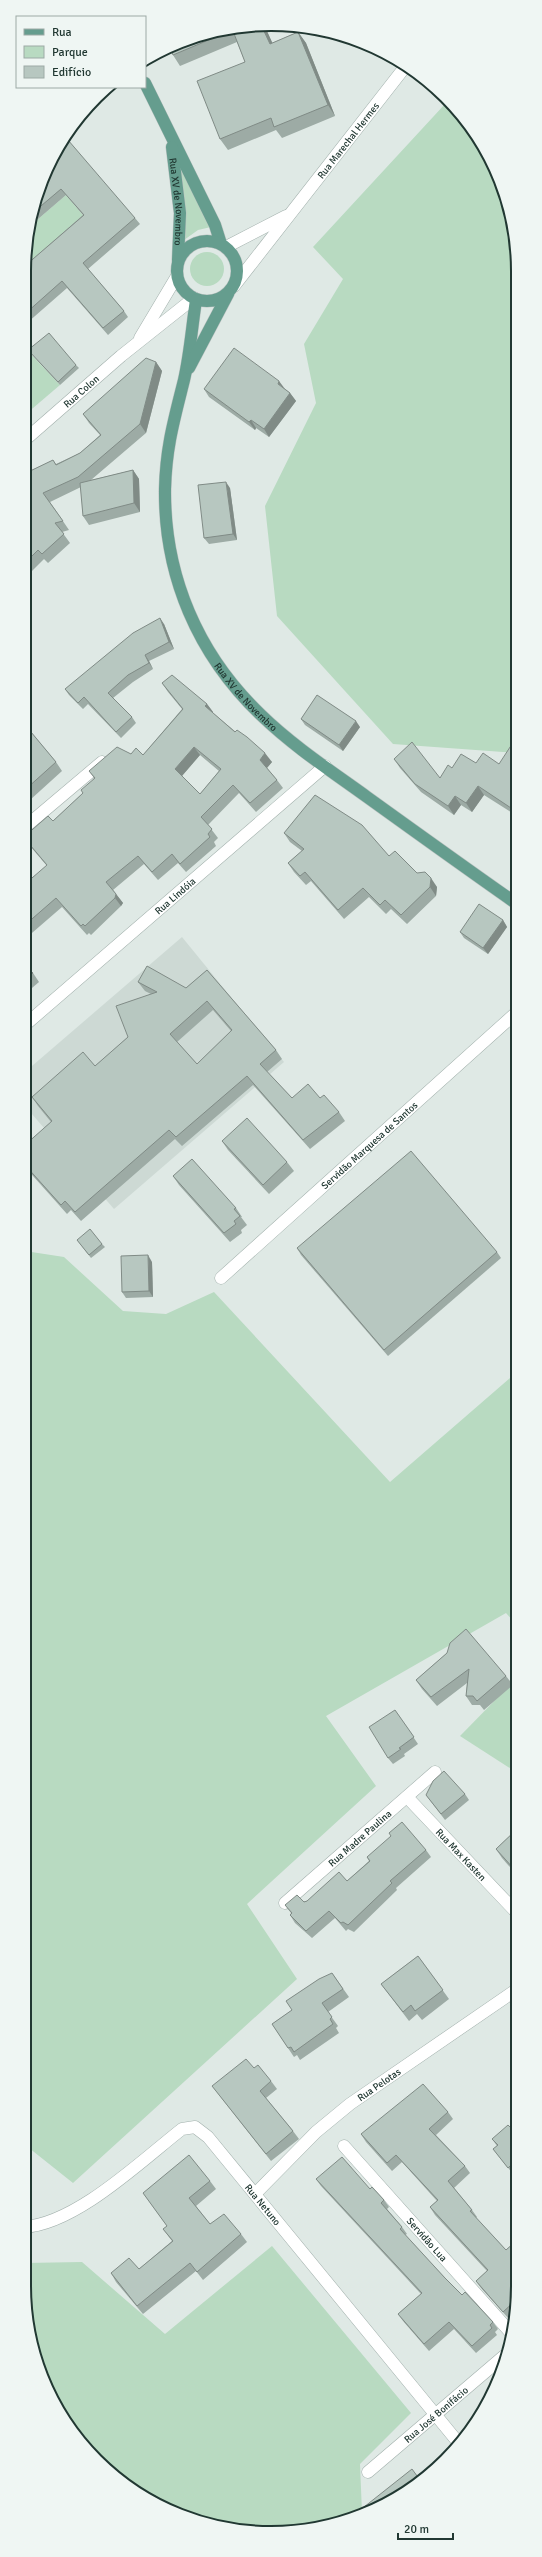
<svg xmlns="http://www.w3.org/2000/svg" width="542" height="2557" font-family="Signika,sans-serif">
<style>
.built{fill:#cdd9d4}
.green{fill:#b8dac1}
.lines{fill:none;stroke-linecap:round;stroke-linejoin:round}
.minor-casing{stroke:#a2b0ac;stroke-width:13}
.tertiary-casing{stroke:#a2b0ac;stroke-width:13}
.primary-casing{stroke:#bcc3c2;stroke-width:13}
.minor{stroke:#fff;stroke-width:12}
.tertiary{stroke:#fff;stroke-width:12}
.primary{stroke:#659d8e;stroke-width:12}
.wall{fill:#9daba5;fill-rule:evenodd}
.shaded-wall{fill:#808b86}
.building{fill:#b7c7c0;stroke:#808b86;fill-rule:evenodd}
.labels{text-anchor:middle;stroke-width:3;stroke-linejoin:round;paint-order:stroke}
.street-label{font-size:10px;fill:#213832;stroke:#eff6f3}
.rim{fill:none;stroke:#213832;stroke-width:2}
</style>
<rect width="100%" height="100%" fill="#dfe9e5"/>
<polygon class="built" points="182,937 284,1062 114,1209 25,1106 25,1072"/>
<g class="green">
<polygon points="445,104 451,104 493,162 517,255 517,753 393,744 277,616 265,506 316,403 304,344 343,279 313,247"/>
<polygon points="179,164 211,227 198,230 184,240"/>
<polygon points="66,195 88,221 26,275 26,239 30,226"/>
<circle cx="207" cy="269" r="17"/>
<polygon points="29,352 60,385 26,414 26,355"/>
<polygon points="25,1251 64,1257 123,1311 166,1314 214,1292 390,1482 517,1372 516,1624 506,1613 326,1716 376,1786 247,1904 297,1979 73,2183 24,2144"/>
<polygon points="516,1679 516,1772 460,1736"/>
<polygon points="272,2246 411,2413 360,2464 362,2513 350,2520 255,2532 176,2514 96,2460 43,2380 39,2364 41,2363 39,2361 24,2286 24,2263 82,2262 165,2334"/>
</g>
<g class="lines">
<g class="minor-casing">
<g id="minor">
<polyline points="25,827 102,762"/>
<path id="s1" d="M25 1025 325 766"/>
<path id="s2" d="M221 1278 517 1012"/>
<path id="s3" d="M407 1797 516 1912"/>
<path id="s4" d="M285 1903 435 1772"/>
<path id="s5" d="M344 2146 511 2333"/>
<path id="s6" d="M255 2194 316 2132 350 2104 516 1990"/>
<path id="s7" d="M24 2227C76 2224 141 2161 182 2129L195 2127 208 2137 457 2441"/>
<path id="s8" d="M368 2472 504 2356"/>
</g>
</g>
<g class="tertiary-casing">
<g id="tertiary">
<polyline points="226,247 286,216"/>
<path id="s9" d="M234 286 405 67"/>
<polyline points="140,338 177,276"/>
<path id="s10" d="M26 439 121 356 194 298"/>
</g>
</g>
<g class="primary-casing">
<g id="primary">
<polyline points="145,83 215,225 221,244"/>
<path id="s11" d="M172 147 180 213 178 260"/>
<circle cx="207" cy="271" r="30"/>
<path id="s12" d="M196 300C192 326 190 354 184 380 174 420 166 447 165 489 164 576 198 655 261 715 293 746 331 771 367 797 417 833 467 869 517 904"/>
<polyline points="189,368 228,294"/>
</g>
</g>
<use href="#minor" class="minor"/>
<use href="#tertiary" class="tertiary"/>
<use href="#primary" class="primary"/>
</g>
<g class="wall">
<polygon points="266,29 272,43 298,32 306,43 335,116 282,138 276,130 228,150 220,139 245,62 237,42 180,66 173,55 207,32"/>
<polygon points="56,149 135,218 140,224 88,269 124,311 128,317 108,335 67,288 27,323 26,322 26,265 83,215 66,195 30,226"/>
<polygon points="28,350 76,365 79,368 60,385"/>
<polygon points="156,362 162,371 146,433 91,480 133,470 139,479 140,512 89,525 83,516 81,487 50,502 69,530 62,532 70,543 48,563 44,559 26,577 26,473 53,460 56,464 80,453 100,435 89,423 83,414"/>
<polygon points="284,388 290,393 296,401 269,437 256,428 255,430 209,397 204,389"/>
<polygon points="230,488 237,540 209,544 204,538"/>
<polygon points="164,624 174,649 149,661 153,669 133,682 113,698 132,717 136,723 121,738 88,704 83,709 69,695 65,689"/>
<path d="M162 683 207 704 213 712V713L272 762 267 768 277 780 283 788 256 812 239 793 208 825 218 838 214 842 216 846 186 872 178 863 158 880 144 864 113 890 123 903 121 906 91 935 89 933 87 935 62 907 25 939V884L47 866 30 846 25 840 53 821 83 793 94 778 89 771 131 754 143 755 182 709 168 692ZM200 755 219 771 200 794 182 776Z"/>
<polygon points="301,719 360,727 343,751 305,725"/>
<polygon points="26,726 56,762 62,771 30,800 31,801 26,805"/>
<polygon points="517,743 517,816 484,795 472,812 461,805 454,815 421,792 400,768 394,759 440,778 476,763 499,764"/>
<polygon points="284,833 389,856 437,887 436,896 407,924 391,909 386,914 369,897 344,919 311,881 306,885 294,872 288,863 302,851 290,842"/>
<polygon points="503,920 507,927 488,954 464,938 460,932"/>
<polygon points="25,965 33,973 39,982 25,994"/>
<path d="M207 970 276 1050 282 1059 267 1072 292 1098H320L339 1112 345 1121 310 1149 253 1085 182 1146 175 1139 81 1221 71 1210 67 1214 25 1167V1145L51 1122 38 1106 32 1097 95 1066 128 1037 151 994 145 991 138 982 186 988ZM213 1010 231 1031 197 1064 177 1042Z"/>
<polygon points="222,1141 287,1162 294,1171 269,1194 228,1150"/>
<polygon points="173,1176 236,1208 242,1217 241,1217 247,1225 241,1230 242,1233 230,1242 179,1185"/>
<polygon points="77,1240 102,1244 105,1247 91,1258"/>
<polygon points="297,1248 497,1252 501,1258 388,1356 301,1255"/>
<polygon points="152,1262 153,1297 126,1298 122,1292"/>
<polygon points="447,1653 506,1676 513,1685 484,1710 480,1705 472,1705 466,1696 467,1683 437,1706 422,1689 416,1680"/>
<polygon points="395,1710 418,1744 404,1754 405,1756 393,1764 388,1758"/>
<polygon points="465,1794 469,1800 445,1820 426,1795"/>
<polygon points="516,1830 516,1874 502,1858 496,1849"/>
<polygon points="426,1850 431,1857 396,1888 397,1890 354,1932 348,1929 346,1931 335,1918 312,1938 295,1923 290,1915 291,1913 285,1905 307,1901 347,1881 369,1861 367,1857"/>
<polygon points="418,1956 449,1999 422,2020 417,2014 409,2021 381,1984"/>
<polygon points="332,1973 349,1997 328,2012 338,2026 336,2028 339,2033 300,2060 297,2055 294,2057 272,2024 292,2010"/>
<polygon points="254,2068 271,2081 277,2089 266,2098 293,2131 299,2139 271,2161 212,2086"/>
<polygon points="448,2112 453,2119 436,2135 465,2166 470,2173 454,2188 472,2210 477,2217 476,2218 506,2250 516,2241 516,2312 509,2319 481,2288 476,2281 487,2271 435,2215 430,2207 437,2201 402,2162 392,2171 366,2142 361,2134"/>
<polygon points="516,2128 516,2171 513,2174 493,2149 497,2146 492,2139 513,2130"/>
<polygon points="316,2179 370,2189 384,2200 389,2207 387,2209 402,2227 407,2234 405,2235 445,2278 462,2295 493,2322 498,2329 495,2332 497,2335 476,2353 454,2329 429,2351 403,2321 398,2314 421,2294 321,2186"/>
<polygon points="210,2181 216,2189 196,2206 210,2224 241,2234 247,2242 203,2280 196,2271 143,2314 116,2282 111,2273 139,2269 172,2241 163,2229 167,2226 143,2193"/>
</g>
<g class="shaded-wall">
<polygon points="263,29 266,29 278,55 270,44"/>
<polygon points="298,32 306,43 335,116 328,105"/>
<polygon points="156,362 162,371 146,433 140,424"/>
<polygon points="279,381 285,389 278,384"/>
<polygon points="290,393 296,401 269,437 264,429"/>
<polygon points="251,420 256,428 255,430 249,422"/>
<polygon points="133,470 139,479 140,512 134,503"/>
<polygon points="226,482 230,488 237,540 233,534"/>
<polygon points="160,618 164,624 174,649 169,642"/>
<polygon points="145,655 149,661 153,669 149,663"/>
<polygon points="207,704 213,712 211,715 205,706"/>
<polygon points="356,721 360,727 343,751 339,745"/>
<polygon points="194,747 200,755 181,777 175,769"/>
<polygon points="265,753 272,762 266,769 260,760"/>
<polygon points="478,786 484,795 472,812 466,803"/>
<polygon points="455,796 461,805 454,815 448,806"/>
<polygon points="431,878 437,887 436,896 430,887"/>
<polygon points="116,894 123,903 121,906 115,898"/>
<polygon points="503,920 507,927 488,954 483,948"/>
<polygon points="148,1255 152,1262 153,1297 149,1291"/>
</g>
<g class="building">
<polygon points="263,29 270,44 298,32 328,105 274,127 271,118 220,139 197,81 245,62 233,31"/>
<polygon points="230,31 173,55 171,50 207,32"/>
<polygon points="68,140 135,218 83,263 124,311 103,328 62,281 26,313 26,265 84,215 61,189 35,211 53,161 53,160 56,149"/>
<polygon points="49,333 76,365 58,382 28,350"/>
<polygon points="234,348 279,381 278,384 290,393 264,429 251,420 249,422 204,389"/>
<polygon points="146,358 156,362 140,424 78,477 43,493 63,521 55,523 64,534 42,554 38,550 26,562 26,473 53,460 56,465 80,453 101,435 83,414"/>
<polygon points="133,470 134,503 83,516 80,483"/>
<polygon points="226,482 233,534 204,538 198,485"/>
<polygon points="160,618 169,642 145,655 149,663 128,675 108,693 132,717 116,732 84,697 78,703 65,689 133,633"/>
<path d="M172 675 207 704 205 706 235 732 237 730 247 737 265 753 260 760 277 780 250 803 233 785 201 817 212 829 208 834 210 837 180 864 172 854 152 872 138 856 106 882 116 894 115 898 85 926 83 924 81 926 56 898 25 925V884L47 865 25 839V836L48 816 53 821 83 793 81 790 95 778 89 771 117 747 131 754 136 748 143 755 183 709 162 683ZM194 747 221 769 200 794 175 769Z"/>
<polygon points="317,695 356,721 339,745 301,719"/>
<polygon points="26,726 56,762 26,789"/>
<polygon points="514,741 517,743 517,812 478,786 466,803 455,796 448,806 415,784 394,759 412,742 440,778 448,765 452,768 461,754 476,763 483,753 499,764"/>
<polygon points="315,795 362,825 389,856 395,851 417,873 425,872 431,878 430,887 401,915 385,900 380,905 363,888 338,910 305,872 300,876 288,863 304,849 284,833"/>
<polygon points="479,904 503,920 483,948 460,932"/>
<polygon points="25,965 33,973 25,980"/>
<path d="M147 966 186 988 207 970 276 1050 260 1064 292 1098 308 1084 320 1098 324 1095 339 1112 303 1140 247 1076 176 1137 169 1130 75 1212 65 1201 61 1205 25 1165V1145L52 1121 32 1097 83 1052 95 1066 128 1037 116 1006 157 992 138 982ZM207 1001 232 1030 197 1064 170 1034Z"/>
<polygon points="247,1118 287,1162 263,1185 222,1141"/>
<polygon points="411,1151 497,1252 384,1350 297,1248"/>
<polygon points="192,1159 236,1208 234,1209 240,1216 234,1221 236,1224 224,1233 173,1176"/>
<polygon points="90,1229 102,1244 89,1255 77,1240"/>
<polygon points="148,1255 149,1291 122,1292 121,1256"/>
<polygon points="466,1629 506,1676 477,1701 473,1696 466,1696 469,1669 431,1697 416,1680 447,1653 450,1643"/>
<polygon points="395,1710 414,1737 399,1748 401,1749 388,1758 369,1727"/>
<polygon points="444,1771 465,1794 441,1814 426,1795 433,1781"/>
<polygon points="402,1822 426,1850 390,1881 392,1883 348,1925 343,1922 341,1923 329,1911 306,1931 290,1915 292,1913 285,1905 297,1895 304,1902 307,1901 339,1872 347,1881 370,1861 367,1857 391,1836 389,1833"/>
<polygon points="516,1830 516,1867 514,1869 496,1849"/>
<polygon points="418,1956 443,1990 415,2011 411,2005 403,2012 381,1984"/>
<polygon points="332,1973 343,1989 322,2003 332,2017 330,2019 333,2024 294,2052 291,2047 288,2048 272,2024 292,2010 286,2001 319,1979"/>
<polygon points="246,2059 254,2068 258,2065 271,2081 260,2091 293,2131 266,2154 212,2086"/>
<polygon points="423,2084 448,2112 429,2129 465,2166 448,2181 472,2210 470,2211 506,2250 516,2241 516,2300 503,2312 476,2281 488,2270 430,2207 438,2200 396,2155 387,2163 361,2134"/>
<polygon points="508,2125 513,2130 516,2128 516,2168 512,2164 508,2168 493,2149 498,2145 492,2139"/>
<polygon points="189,2155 210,2181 189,2198 210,2224 224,2214 241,2234 197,2272 190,2263 137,2306 111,2273 129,2258 139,2269 173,2241 163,2229 167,2226 143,2193"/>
<polygon points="342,2157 370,2189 372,2187 384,2200 381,2203 402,2227 400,2229 445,2278 462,2295 465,2292 493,2322 490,2325 492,2328 472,2346 449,2322 424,2344 398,2314 422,2293 316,2179"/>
<polygon points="412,2469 420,2480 367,2510 364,2507"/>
</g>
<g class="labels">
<g class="street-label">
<text dy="4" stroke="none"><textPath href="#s9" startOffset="185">Rua Marechal Hermes</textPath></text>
<text dy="4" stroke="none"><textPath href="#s11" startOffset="55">Rua XV de Novembro</textPath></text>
<text dy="4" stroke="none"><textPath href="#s10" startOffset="73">Rua Colon</textPath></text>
<text dy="4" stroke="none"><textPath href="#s12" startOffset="421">Rua XV de Novembro</textPath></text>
<text dy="4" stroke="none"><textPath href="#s1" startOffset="198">Rua Lindóia</textPath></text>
<text dy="4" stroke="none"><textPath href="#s2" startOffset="199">Servidão Marquesa de Santos</textPath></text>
<text dy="4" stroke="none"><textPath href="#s4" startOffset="99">Rua Madre Paulina</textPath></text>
<text dy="4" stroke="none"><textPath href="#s3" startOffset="79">Rua Max Kasten</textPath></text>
<text dy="4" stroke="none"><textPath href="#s6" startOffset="166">Rua Pelotas</textPath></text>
<text dy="4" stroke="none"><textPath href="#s7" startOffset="305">Rua Netuno</textPath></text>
<text dy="4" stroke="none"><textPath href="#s5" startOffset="125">Servidão Lua</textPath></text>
<text dy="4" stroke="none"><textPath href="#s8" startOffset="89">Rua José Bonifácio</textPath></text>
</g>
</g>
<path d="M0 0H542V2557H0ZM271 31H271A240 240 0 0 1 511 271V2286A240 240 0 0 1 271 2526H271A240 240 0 0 1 31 2286V271A240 240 0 0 1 271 31Z" fill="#eff6f3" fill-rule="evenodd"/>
<path class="rim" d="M271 31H271A240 240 0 0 1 511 271V2286A240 240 0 0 1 271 2526H271A240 240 0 0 1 31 2286V271A240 240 0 0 1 271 31Z"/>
<rect x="16" y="16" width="130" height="72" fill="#eff6f3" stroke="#9daaa6"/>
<rect x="24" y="29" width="20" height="6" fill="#659d8e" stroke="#9daaa6"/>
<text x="52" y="36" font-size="12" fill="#213832">Rua</text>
<rect x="24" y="46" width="20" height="12" fill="#b8dac1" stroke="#9daaa6"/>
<text x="52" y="56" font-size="12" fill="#213832">Parque</text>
<rect x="24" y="66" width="20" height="12" fill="#b7c7c0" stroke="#9daaa6"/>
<text x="52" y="76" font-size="12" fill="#213832">Edifício</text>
<path d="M398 2533v6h55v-6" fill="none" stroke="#213832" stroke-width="2"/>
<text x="404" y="2533" font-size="12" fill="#213832" stroke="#eff6f3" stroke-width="3" paint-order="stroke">20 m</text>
</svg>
